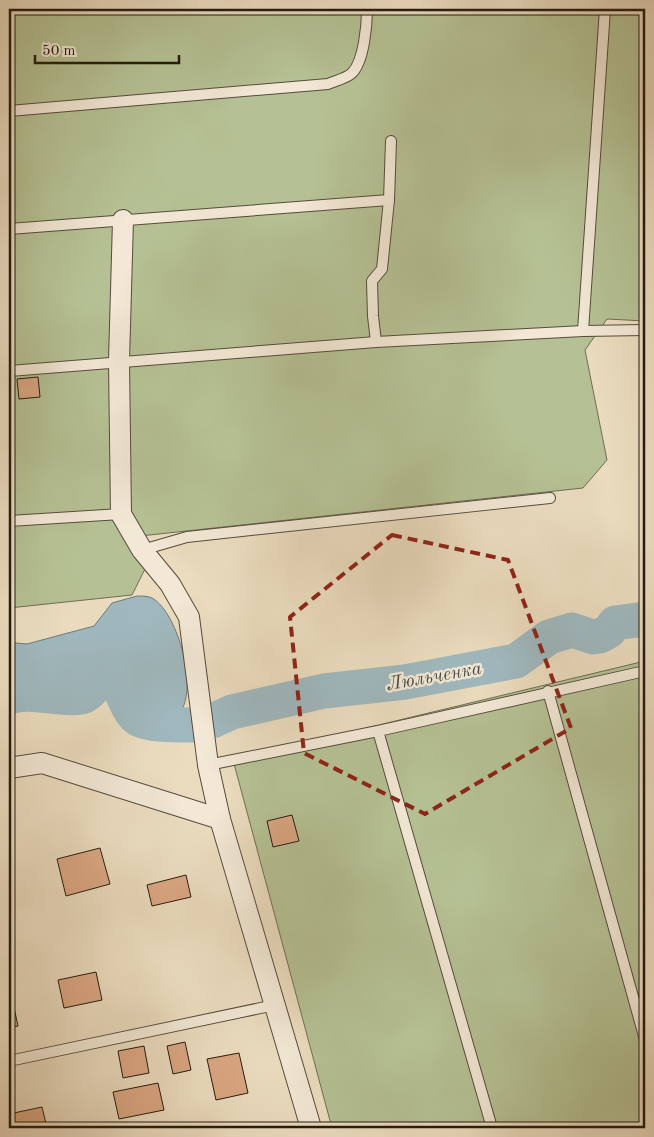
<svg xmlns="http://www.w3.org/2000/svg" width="654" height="1137" font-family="'Old Standard TT',serif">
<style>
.green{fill:#b5c194;stroke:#6d6e54}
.water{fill:#9fb8be;stroke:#6e797a}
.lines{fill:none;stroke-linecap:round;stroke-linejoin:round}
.river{stroke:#9fb8be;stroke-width:35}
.building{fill:#daa782;stroke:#251b13}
.lane-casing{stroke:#564b3e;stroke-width:12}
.street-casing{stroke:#564b3e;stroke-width:22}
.lane{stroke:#f2e8d5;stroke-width:10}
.street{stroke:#f2e8d5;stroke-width:20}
.marked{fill:none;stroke:#8f2418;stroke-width:4;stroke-dasharray:10 6;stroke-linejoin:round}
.labels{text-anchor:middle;stroke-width:5;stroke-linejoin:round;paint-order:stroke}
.water-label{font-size:19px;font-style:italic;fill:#4a4a46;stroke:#f2e8d5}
</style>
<rect width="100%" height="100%" fill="#ebdcbf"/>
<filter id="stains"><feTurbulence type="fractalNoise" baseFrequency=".004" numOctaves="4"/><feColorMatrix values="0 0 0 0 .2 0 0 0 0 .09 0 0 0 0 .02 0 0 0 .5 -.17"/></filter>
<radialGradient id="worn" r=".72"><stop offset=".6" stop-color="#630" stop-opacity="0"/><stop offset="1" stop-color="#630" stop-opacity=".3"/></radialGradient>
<g class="green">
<polygon points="9,9 645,9 645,321 607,319 585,350 607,460 583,488 131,537 147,565 132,595 9,608"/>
<polygon points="645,661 645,1128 332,1128 233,760"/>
</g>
<path class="water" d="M137 596C142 596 148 596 152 598 178 612 201 694 177 716 173 721 166 722 160 723 122 728 131 690 112 681 97 674 94 695 81 697 57 700 32 689 9 697V639L16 643 27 644 94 626 112 603Z"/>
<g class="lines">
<g class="river">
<path d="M9 697C33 689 57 701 81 697 93 695 98 674 113 682 120 685 122 694 125 700 128 707 132 715 138 719 151 726 181 725 195 725"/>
<polyline points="212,721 232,712 324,691 405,682 516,661 549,637 572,630 593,637 600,636 609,631 615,623 645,619"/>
</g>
</g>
<g class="building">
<polygon points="38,377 40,397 19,399 17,379"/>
<polygon points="292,815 299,841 273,847 267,821"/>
<polygon points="100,848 110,884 66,896 57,859"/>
<polygon points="186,875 191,897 152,906 147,885"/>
<polygon points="96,972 102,1000 64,1008 58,980"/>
<polygon points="11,994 18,1026 9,1028 9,995"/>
<polygon points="185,1042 191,1070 173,1074 167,1046"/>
<polygon points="144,1046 149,1073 123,1078 118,1051"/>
<polygon points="239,1053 248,1093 216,1100 207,1059"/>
<polygon points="158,1083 164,1110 119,1119 113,1092"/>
<polygon points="42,1107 47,1128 9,1128 9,1114"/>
</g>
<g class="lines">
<g class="lane-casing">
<g id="lane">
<path d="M9 111 328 84C335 81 347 78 352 73 364 61 367 25 367 9"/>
<polyline points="9,229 389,200 391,141"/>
<polyline points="583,331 605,9"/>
<polyline points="376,342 373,316 372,281 382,269 389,200"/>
<polyline points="9,371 376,342 583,331 645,330"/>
<polyline points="9,521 121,514"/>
<polyline points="142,550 187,537 550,498"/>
<polyline points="548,691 645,1040"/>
<polyline points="378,731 492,1128"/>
<polyline points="208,765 378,731 645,671"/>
<polyline points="9,1061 275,1005"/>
</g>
</g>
<g class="street-casing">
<g id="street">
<polyline points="123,220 119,361 121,514 142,550 170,584 189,617 208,765 220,819 311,1128"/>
<polyline points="9,768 42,763 220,819"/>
</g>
</g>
<use href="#lane" class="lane"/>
<use href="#street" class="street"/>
</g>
<path class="marked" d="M392 535 508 560 571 728 425 814 304 753 290 617Z"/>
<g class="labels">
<g class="water-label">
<text transform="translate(434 675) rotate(-10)" y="7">Люльченка</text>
</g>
</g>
<rect width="654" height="1137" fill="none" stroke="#ebdcbf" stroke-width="30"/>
<rect x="10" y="10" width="634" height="1117" fill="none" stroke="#251b13" stroke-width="2.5"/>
<rect x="15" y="15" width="624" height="1107" fill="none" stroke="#251b13"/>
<path d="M35 55v8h144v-8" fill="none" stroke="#251b13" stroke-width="2.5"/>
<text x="42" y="55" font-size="15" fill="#251b13" stroke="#f2e8d5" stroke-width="4" paint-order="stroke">50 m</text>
<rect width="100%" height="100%" filter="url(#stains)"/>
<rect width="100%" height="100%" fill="url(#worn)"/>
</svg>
